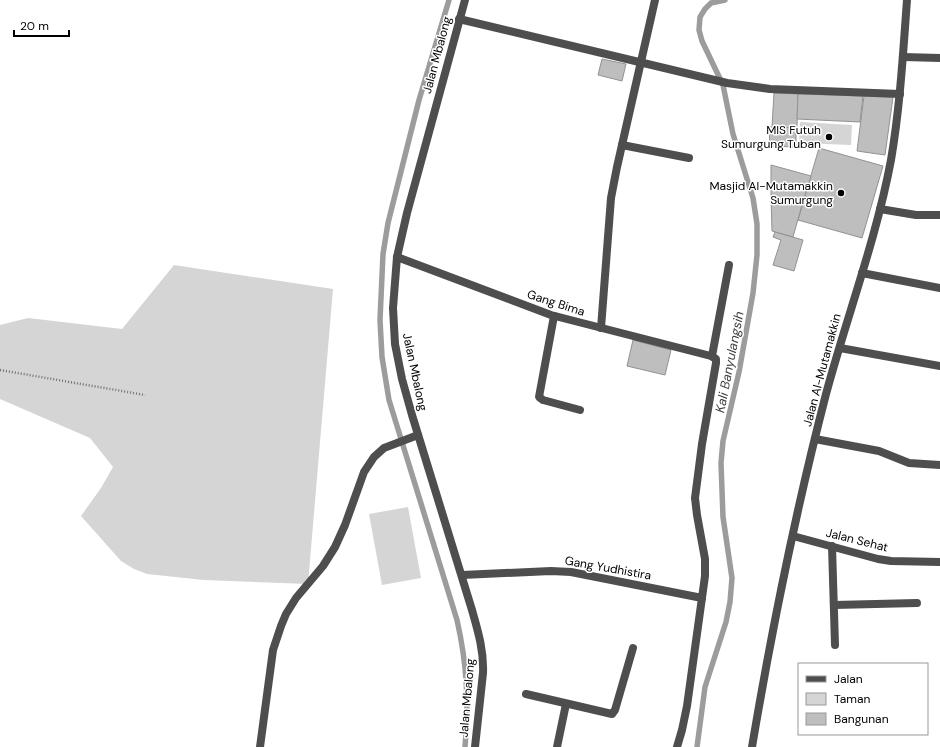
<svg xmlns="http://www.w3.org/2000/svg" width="940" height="747" font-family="'DM Sans',sans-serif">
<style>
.green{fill:#d5d5d5}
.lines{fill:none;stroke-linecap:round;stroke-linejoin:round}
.stream{stroke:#9c9c9c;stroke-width:5.5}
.building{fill:#bebebe;stroke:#929292}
.path{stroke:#707070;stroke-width:2.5;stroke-dasharray:1 2;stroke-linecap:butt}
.service{stroke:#4e4e4e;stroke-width:8}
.minor{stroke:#4e4e4e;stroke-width:8}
.tertiary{stroke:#4e4e4e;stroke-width:8}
.poi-dot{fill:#000;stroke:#fff;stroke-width:1.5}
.labels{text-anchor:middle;stroke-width:3;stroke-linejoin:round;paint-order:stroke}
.street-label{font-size:12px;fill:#000;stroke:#fff}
.poi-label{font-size:12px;fill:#000;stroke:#fff;text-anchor:end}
.water-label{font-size:13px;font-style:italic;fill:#3d3d3d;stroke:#fff}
</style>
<rect width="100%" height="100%" fill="#fff"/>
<g class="green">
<polygon points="800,122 852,125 851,145 799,143"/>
<polygon points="174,265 333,289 308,584 204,580 147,574 134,569 121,561 81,516 101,488 113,467 90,438 0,399 0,325 28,318 122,329"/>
<polygon points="408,507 421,578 382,585 369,514"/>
</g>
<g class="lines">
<g class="stream">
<path d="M449 0 419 100 388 223 383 254 380 320 382 357 389 400 457 620C467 664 469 702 465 747"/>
<polyline points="697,747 705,687 726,622 730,602 732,578 723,517 721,463 723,441 739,372 753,293 757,255 757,224 753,198 733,134 723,85 702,41 699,30 700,17 705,9 711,3 725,0"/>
</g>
</g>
<g class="building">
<polygon points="602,59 626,64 622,81 598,75"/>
<polygon points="774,93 798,94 797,128 772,127"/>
<polygon points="798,94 863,96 860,122 797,119"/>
<polygon points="864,96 893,97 885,155 857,151"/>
<polygon points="769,127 796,128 796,147 770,146"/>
<polygon points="819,148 883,166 862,238 798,220"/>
<polygon points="771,165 811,176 802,205 771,196"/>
<polygon points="771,197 802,205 793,237 772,231"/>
<polygon points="775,232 803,240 794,271 773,265 781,240 773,237"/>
<polygon points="633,340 671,350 665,375 627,366"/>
</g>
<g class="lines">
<polyline class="path" points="0,370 145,395"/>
<g class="service">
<polyline points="903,57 940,58"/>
<polyline points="622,145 689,158"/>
<polyline points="554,316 539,397 543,400 580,410"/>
<polyline points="840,348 940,366"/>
<polyline points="712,356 729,265"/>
<polyline points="815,439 879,451 909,463 940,465"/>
<polyline points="832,546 835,645"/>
<polyline points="834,605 917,603"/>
<polyline points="526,694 612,714 615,710 633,648"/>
<polyline points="260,747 273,650 281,626 286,614 296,598 323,566 335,547 345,525 364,472 374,457 384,448 418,435"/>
<polyline points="557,747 566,704"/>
</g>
<g class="minor">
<path d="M465 0 407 213 397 257 393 308 395 344 402 379 412 415 472 610C478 631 484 651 483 673L475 747"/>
<polyline points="459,19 727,83 770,89 900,94"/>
<polyline points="880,209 916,215 940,215"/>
<polyline points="397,257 551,315 711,356 716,359 716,363 702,444 695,498 697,515 705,559 705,576 687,706 682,730 677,747"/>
<polyline points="862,273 940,288"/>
<polyline points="601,328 611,198 617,167 655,0"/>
<polyline points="793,536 878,559 891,561 940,562"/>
<polyline points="462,575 551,571 571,572 702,598"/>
</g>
<path class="tertiary" d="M752 747C772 628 796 510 826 394 847 316 876 240 891 160 900 107 903 54 907 0"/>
</g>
<g class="poi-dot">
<circle cx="829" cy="137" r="4"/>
<circle cx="841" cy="193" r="4"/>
</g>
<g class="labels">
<g class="street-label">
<text transform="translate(437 55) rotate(-75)" y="4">Jalan Mbalong</text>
<text transform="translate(556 303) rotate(18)" y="4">Gang Bima</text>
<text transform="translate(822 370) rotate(-75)" y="4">Jalan Al-Mutamakkin</text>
<text transform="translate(415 372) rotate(78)" y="4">Jalan Mbalong</text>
<text transform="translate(857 540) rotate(14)" y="4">Jalan Sehat</text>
<text transform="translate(608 568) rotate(10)" y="4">Gang Yudhistira</text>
<text transform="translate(467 698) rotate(-85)" y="4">Jalan Mbalong</text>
</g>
<g class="poi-label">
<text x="821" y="134">MIS Futuh<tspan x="821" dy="14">Sumurgung Tuban</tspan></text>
<text x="833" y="190">Masjid Al-Mutamakkin<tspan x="833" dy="14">Sumurgung</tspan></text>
</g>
<g class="water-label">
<text transform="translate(729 362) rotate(-79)" y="5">Kali Banyulangsih</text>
</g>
</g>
<rect x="798" y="663" width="130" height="72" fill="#ffffff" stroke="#999999"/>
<rect x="806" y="676" width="20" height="6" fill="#4e4e4e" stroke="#999999"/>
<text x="834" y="683" font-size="12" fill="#000000">Jalan</text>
<rect x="806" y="693" width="20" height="12" fill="#d5d5d5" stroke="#999999"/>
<text x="834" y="703" font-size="12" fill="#000000">Taman</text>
<rect x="806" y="713" width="20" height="12" fill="#bebebe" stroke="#999999"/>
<text x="834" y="723" font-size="12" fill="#000000">Bangunan</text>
<path d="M14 30v6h55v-6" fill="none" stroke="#000000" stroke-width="2"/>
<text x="20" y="30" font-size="12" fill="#000000" stroke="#ffffff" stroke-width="3" paint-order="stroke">20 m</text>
</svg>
